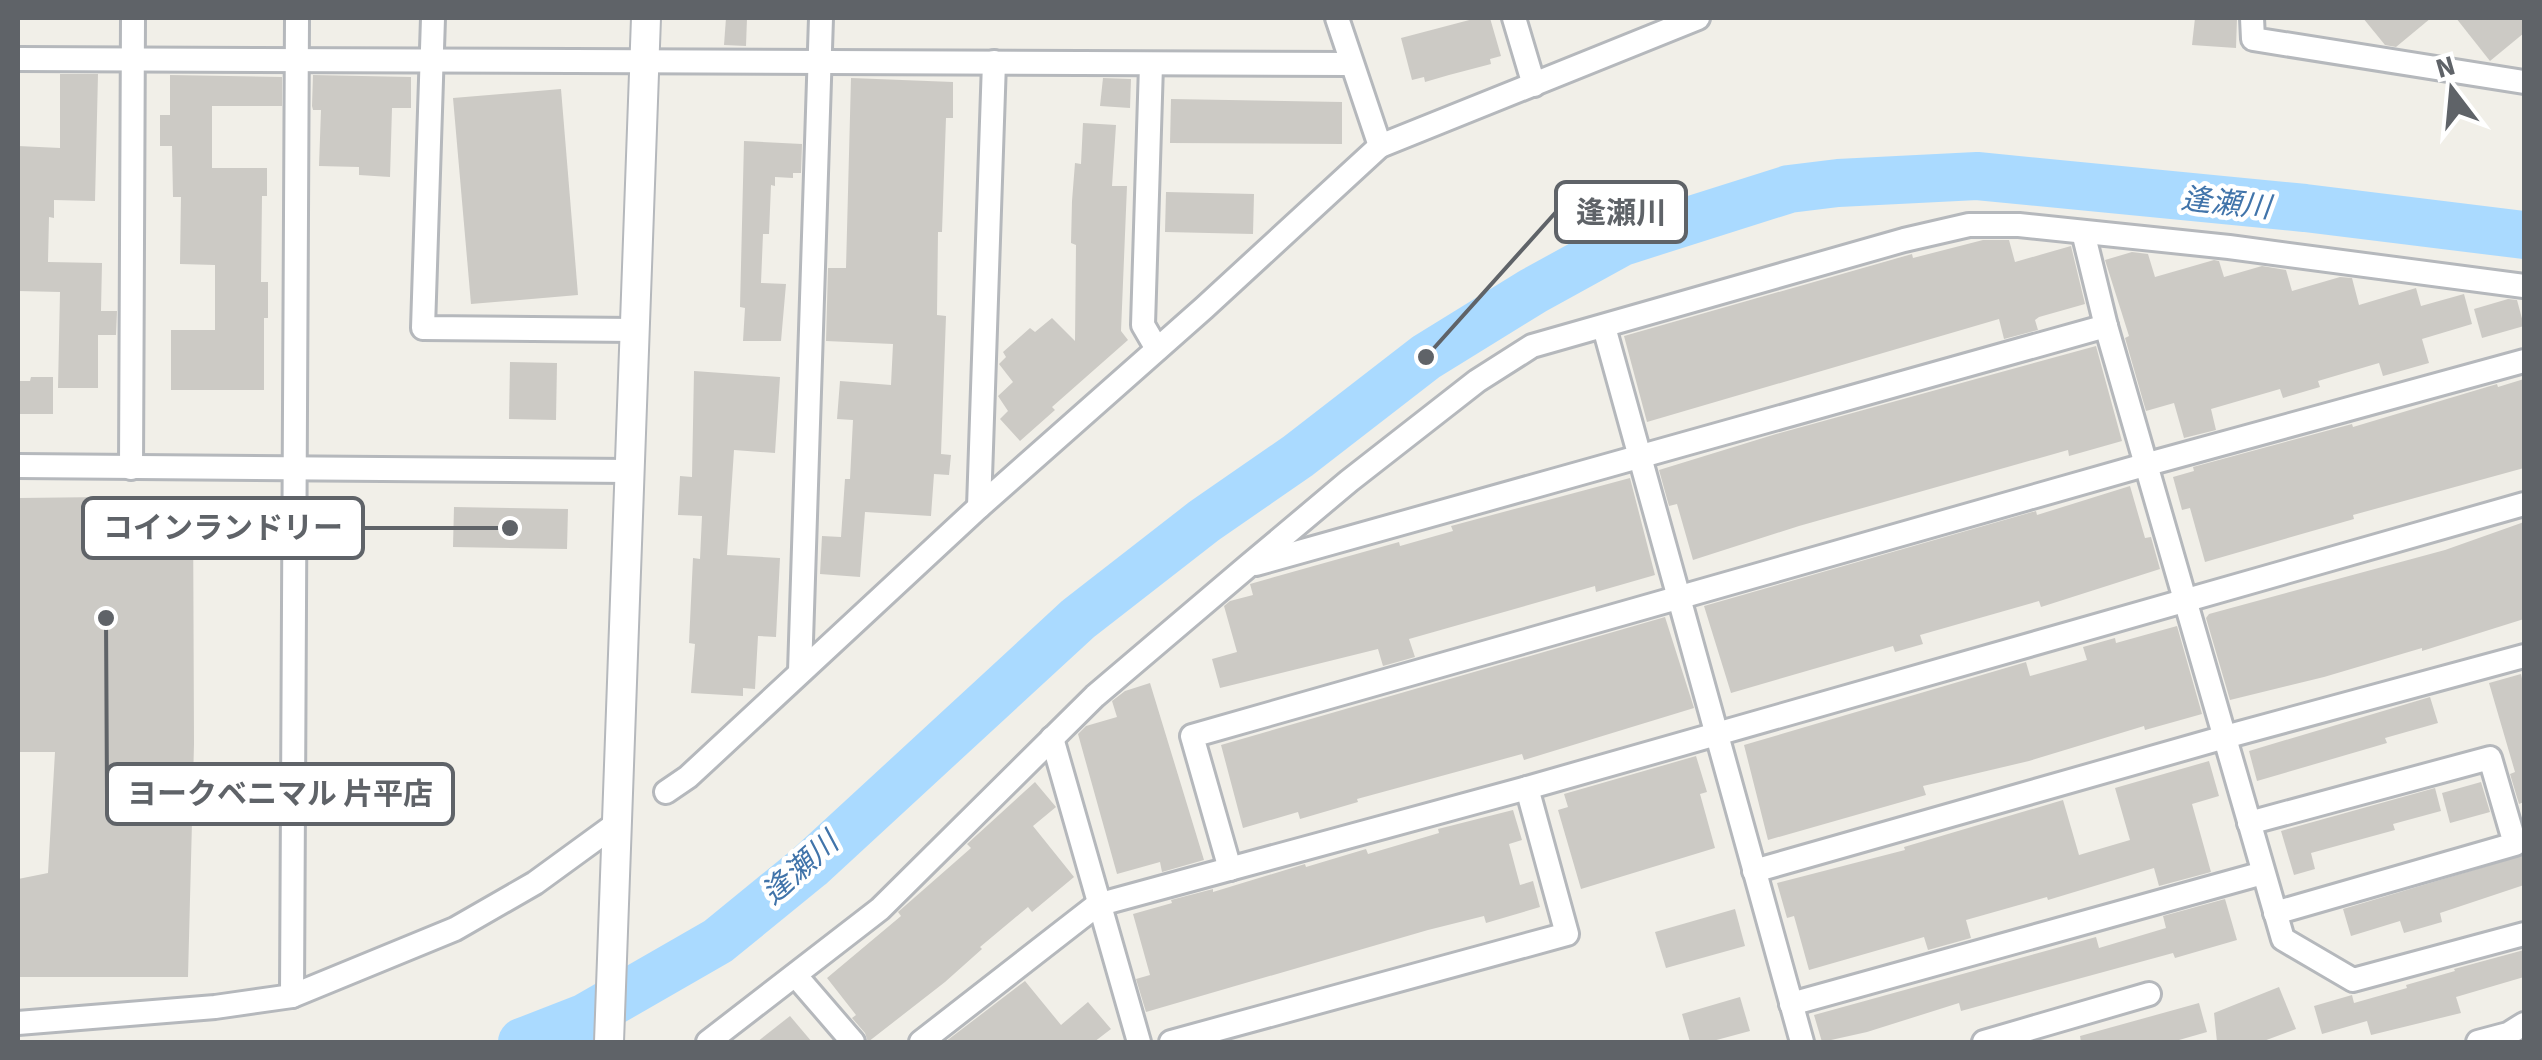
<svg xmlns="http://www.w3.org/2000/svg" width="2542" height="1060" font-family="'Source Sans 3','Noto Sans JP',sans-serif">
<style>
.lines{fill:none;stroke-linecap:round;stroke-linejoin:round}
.river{stroke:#aadaff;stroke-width:48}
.building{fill:#cccac5}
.minor-casing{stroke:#b5b8bc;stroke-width:28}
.tertiary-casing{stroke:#b5b8bc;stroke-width:32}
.minor{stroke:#fff;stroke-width:22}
.tertiary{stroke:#fff;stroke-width:28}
.labels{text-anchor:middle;stroke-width:9;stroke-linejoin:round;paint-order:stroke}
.water-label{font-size:30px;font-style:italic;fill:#4174aa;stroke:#fff}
.leader{fill:none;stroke:#5f6368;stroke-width:4}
.callout-dot{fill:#5f6368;stroke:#fff;stroke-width:4}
.callout{fill:#fff;stroke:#5f6368;stroke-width:4}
.callout-label{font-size:30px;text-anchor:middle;font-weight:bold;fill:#5f6368}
</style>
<rect width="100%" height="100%" fill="#f1efe8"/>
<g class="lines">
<polyline class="river" points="522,1042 584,1018 718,941 810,866 1078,619 1204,521 1298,456 1426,357 1533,291 1622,242 1789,189 1838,183 1977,176 2305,208 2524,235"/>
</g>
<g class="building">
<polygon points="726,18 747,18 746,46 724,45"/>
<polygon points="1477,18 1490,18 1501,56 1490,59 1491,64 1449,75 1425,82 1424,77 1412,80 1401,38"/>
<polygon points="2195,18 2237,18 2236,48 2192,45"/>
<polygon points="2363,18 2431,18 2396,47 2385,45"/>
<polygon points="2456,18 2524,18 2524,33 2490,61"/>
<polygon points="60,74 98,74 95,201 54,200 54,218 49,217 48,262 102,263 101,311 117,311 116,335 98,335 98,388 58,388 60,292 18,291 18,146 60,148"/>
<polygon points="170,75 282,77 282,106 212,106 212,168 267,168 267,196 262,196 261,282 268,282 268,318 264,318 264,390 171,390 171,330 215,330 215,265 180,264 181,197 173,197 172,146 160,146 160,115 170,115"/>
<polygon points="313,75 411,77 411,108 392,108 390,177 359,175 359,167 319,166 321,110 313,110 312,106"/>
<polygon points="851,78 953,82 953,118 946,118 942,232 938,232 937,315 946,316 941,454 951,455 949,475 934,474 931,516 865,512 860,577 820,574 822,536 841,537 845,479 850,479 853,420 837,419 840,381 891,385 893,344 826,341 828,268 846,268"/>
<polygon points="1103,78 1131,79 1130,108 1100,106"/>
<polygon points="561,89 578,295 471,304 453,98"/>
<polygon points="1171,99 1342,102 1342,144 1170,143"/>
<polygon points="1083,123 1116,125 1112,186 1127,186 1121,331 1128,340 1052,407 1055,410 1020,441 1000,419 1008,411 998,396 1013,382 999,364 1006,357 1003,352 1030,328 1035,332 1052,318 1075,341 1076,245 1071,243 1072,201 1075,163 1081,164"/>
<polygon points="744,141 802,144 801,173 793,173 793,178 775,177 775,186 771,185 769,234 763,234 761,283 786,284 781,341 743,341 745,308 740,307"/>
<polygon points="1166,192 1254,194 1253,234 1165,232"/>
<polygon points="1983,240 2009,240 2015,262 2071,246 2085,304 2039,317 2035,320 2038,330 2004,339 1999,319 1647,422 1624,336 1912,254 1913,258"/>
<polygon points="2132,252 2148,254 2155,277 2214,260 2219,261 2224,277 2262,266 2286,270 2292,291 2340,277 2352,278 2359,305 2416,288 2421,306 2464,294 2472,324 2422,339 2429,363 2383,376 2379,363 2318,381 2320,387 2283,398 2280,389 2211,409 2216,430 2184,438 2174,403 2146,411 2125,338 2129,336 2105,260"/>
<polygon points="2508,299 2517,300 2524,326 2482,338 2474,309"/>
<polygon points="2096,346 2122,441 2069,456 2068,450 1799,526 1693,560 1677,504 1669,506 1659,470 1776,434"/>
<polygon points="510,362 557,363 556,420 509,419"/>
<polygon points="694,371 780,377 775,453 734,450 727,555 780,558 776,637 758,636 755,689 743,688 743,696 691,693 695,644 689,643 693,558 700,559 702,516 678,515 680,476 692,477"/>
<polygon points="31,377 53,377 53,414 18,414 18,381 30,381"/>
<polygon points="2524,379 2524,468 2353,515 2354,519 2205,562 2190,508 2182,510 2173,477 2194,471 2193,467 2352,424 2353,427 2497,384 2498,387"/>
<polygon points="1630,478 1655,575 1596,592 1595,586 1409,639 1415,657 1383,666 1378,649 1220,688 1212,659 1237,652 1224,606 1230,601 1253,595 1250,584 1399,542 1400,546 1453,531 1451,526"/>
<polygon points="2130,486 2145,538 2151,537 2160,569 2041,607 2039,601 1920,635 1923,644 1895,652 1893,646 1731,693 1704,606 2036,511 2037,515"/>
<polygon points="193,496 194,744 188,977 18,977 18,879 48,873 55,752 18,752 18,498"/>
<polygon points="454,507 568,509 567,549 453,547"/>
<polygon points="2524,522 2524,619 2422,651 2422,648 2324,677 2230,700 2206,618 2209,614 2445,550"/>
<polygon points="1665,617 1694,708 1524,760 1522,754 1357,799 1358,802 1300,819 1298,812 1243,828 1221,745"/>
<polygon points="2177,626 2202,714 2145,730 2144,726 2029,761 1923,786 1926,795 1768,840 1744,745 2026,662 2030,676 2087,660 2083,647 2115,638 2116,643"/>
<polygon points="2521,674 2524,687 2524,802 2519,804 2510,774 2515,772 2489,683"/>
<polygon points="1150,683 1204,860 1162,872 1160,862 1117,874 1078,734 1086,726 1117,717 1112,701 1125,691"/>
<polygon points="2430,697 2438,723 2385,738 2387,743 2257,781 2249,751"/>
<polygon points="1696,756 1707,792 1700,794 1715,848 1581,889 1558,810 1568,807 1564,794"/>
<polygon points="2209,761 2219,796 2192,804 2211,872 2159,886 2154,868 2048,900 2047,897 1966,920 1971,938 1928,950 1924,937 1809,970 1794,916 1787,918 1777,883 1905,850 1904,847 2063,800 2079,855 2130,840 2115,788"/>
<polygon points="1035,782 1056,807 1033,826 1074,877 1032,912 1028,907 980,947 982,949 945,982 868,1042 865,1033 852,1018 856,1015 827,978 901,916 898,912 971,848 967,844"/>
<polygon points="2481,782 2490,812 2450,823 2442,793"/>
<polygon points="2435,788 2441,811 2393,824 2395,830 2311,853 2315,869 2294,875 2281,831"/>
<polygon points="1513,810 1522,840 1509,844 1520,885 1533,881 1540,907 1486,923 1484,916 1428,930 1146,1012 1136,979 1150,975 1133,914 1172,903 1171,900 1213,889 1213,892 1305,864 1306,867 1366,849 1368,854 1439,833 1438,829"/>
<polygon points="2524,855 2524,885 2440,913 2442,922 2404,933 2400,921 2351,936 2343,909"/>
<polygon points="2225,899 2237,940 2175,958 2173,953 1961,1011 1959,1003 1867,1032 1822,1042 1814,1015 2096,937 2099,948 2166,928 2163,916"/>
<polygon points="1735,909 1745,946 1666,968 1655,932"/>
<polygon points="2524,950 2524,977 2456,997 2461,1013 2371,1035 2367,1021 2322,1034 2314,1006 2352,995 2354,1003 2407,988 2406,985 2455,971 2454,969"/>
<polygon points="1025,981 1061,1025 1088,1002 1111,1029 1094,1042 945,1042"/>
<polygon points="2279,987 2296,1029 2261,1042 2217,1042 2214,1013"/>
<polygon points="1740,997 1750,1031 1709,1042 1690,1042 1682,1014"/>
<polygon points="2199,1003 2207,1032 2172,1042 2081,1042 2080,1036"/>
<polygon points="790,1016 812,1042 757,1042"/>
</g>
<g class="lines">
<g class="minor-casing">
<g id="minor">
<polyline points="433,18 423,328 633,330"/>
<polyline points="1337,18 1380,146"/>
<polyline points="1514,18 1534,85"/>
<polyline points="2252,18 2253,39 2524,82"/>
<polyline points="18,59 1351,64"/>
<polyline points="1151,65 1143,325 1157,349"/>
<polyline points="2083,232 2106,326 2283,939 2353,980 2524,934"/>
<polyline points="1604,327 1802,1042"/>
<polyline points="18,466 629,471"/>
<polyline points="131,468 133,18"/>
<polyline points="979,507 994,62"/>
<polyline points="1256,564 2106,326"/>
<polyline points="800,672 821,18"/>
<polyline points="1052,738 1139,1042"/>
<polyline points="666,792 688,777 979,507 1204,308 1380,146 1698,18"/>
<polyline points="2249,823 2490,758 2515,844 2275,913"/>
<polyline points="1230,869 1192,736 2148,464 2524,361"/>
<polyline points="1754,871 2225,737 2524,656"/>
<polyline points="796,976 853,1042"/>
<polyline points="292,996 297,18"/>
<polyline points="1791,1004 2263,873"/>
<polyline points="18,1023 215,1007 292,996 455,929 535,883 616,824"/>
<polyline points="708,1042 880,909 1095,696 1248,566 1349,481 1477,381 1532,346 1904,240 1969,225 2019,225 2229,247 2524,286"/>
<polyline points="921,1042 1097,905 1527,788 2524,504"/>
<polyline points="1171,1042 1567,934 1527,788"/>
<polyline points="1984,1042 2149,994"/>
<polyline points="2478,1042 2508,1034 2524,1024"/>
</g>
</g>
<g class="tertiary-casing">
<polyline id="tertiary" points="609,1042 646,18"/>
</g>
<use href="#minor" class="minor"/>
<use href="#tertiary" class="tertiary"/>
</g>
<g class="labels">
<g class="water-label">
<text transform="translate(2226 203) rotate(6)" y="10">逢瀬川</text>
<text transform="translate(800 868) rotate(-42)" y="10">逢瀬川</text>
</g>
</g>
<path class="leader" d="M1426 357L1556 212M510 528L363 528M106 618L107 794"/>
<g class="callout-dot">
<circle cx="1426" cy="357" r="10"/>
<circle cx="510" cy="528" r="10"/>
<circle cx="106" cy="618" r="10"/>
</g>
<g class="callout">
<rect x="1556" y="182" width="130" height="60" rx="10"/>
<rect x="83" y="498" width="280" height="60" rx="10"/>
<rect x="107" y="764" width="346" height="60" rx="10"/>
</g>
<g class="callout-label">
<text x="1621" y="223">逢瀬川</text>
<text x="223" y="538">コインランドリー</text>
<text x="280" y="804">ヨークベニマル 片平店</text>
</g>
<rect width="2542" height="1060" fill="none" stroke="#5f6368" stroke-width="40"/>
<g transform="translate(2452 90) rotate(344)" stroke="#ffffff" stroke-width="8" paint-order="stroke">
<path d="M0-8L18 38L0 25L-18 38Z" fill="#5f6368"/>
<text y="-15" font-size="28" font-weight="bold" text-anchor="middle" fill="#5f6368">N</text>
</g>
</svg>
